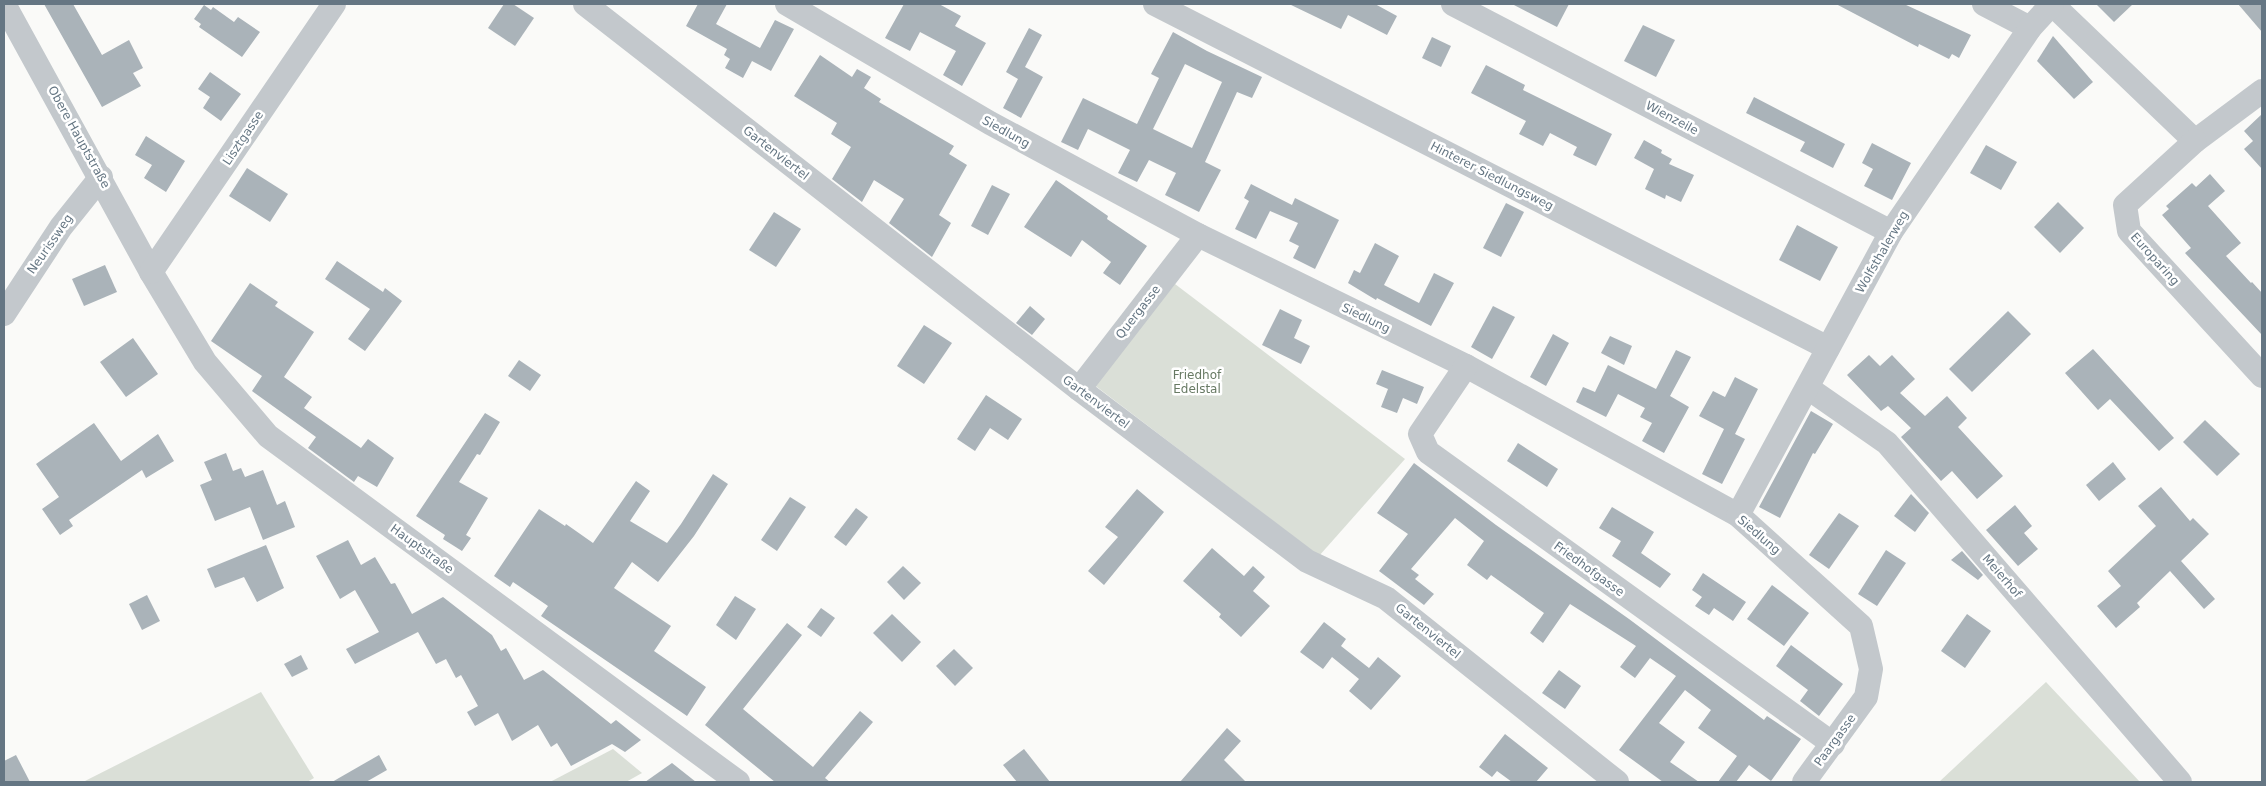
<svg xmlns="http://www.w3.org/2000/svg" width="2266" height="786" font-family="'DejaVu Sans',sans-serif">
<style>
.green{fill:#dadfd7}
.building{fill:#aab3b9;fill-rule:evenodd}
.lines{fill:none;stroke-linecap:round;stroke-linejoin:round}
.minor{stroke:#c3c8cc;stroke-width:24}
.labels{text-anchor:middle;stroke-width:5;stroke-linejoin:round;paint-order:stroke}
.street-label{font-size:12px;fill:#657683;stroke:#fff}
.park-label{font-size:12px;fill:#687a64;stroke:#fff}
</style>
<rect width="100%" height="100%" fill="#fafaf8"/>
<g class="green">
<polygon points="1175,284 1405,459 1319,556 1093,384"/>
<polygon points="2046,682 2140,782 1939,782"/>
<polygon points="261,692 314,778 307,782 83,782"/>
<polygon points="613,749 642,773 626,782 550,782"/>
</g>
<g class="building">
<polygon points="44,4 73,4 102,55 129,40 143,68 133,73 141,86 102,107"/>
<polygon points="504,4 513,4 534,18 515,46 488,28"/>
<polygon points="698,4 727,4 716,24 760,48 775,20 794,29 771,71 752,61 743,78 725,68 730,59 724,55 727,49 686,26"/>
<polygon points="904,4 939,4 961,16 955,26 986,43 962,86 943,75 956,51 920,32 910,51 885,38"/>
<polygon points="1289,4 1375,4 1397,16 1387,35 1348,15 1341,29"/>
<polygon points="1512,4 1569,4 1557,27"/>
<polygon points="1836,4 1904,4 1971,35 1959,58 1952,54 1949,59 1919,44 1918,47"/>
<polygon points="2096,4 2133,4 2114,22"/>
<polygon points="2238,4 2262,4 2262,32"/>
<polygon points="204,5 211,10 213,7 234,22 238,17 260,32 242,57 199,27 201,24 194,19"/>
<polygon points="1643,25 1675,40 1656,77 1624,61"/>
<polygon points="1029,28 1042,35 1025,67 1043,77 1021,118 1003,108 1018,79 1006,72"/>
<path d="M1173 32 1207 51 1262 77 1252 98 1237 92 1205 162 1221 170 1199 212 1165 195 1176 173 1149 160 1137 182 1118 173 1130 150 1088 129 1078 150 1061 142 1083 98 1137 124 1159 78 1151 74ZM1185 64 1222 82 1192 148 1153 129Z"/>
<polygon points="2053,36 2093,82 2074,99 2037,61"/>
<polygon points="1432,37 1451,46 1441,67 1422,58"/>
<polygon points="820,55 852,77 857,69 871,77 864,88 881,99 879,102 954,146 949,154 967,165 939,215 951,223 932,257 889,223 904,199 874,180 862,202 832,179 851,147 831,134 837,123 794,96"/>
<polygon points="1486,65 1525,85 1523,90 1612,134 1596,166 1573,155 1577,147 1550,133 1543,146 1519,134 1526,121 1471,93"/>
<polygon points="210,72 241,94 221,121 203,108 210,97 198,89"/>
<polygon points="1754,97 1845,144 1833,168 1800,151 1805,142 1746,113"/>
<polygon points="2262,114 2262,169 2244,149 2253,141 2244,131"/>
<polygon points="146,136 185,161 166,192 144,178 152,165 135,155"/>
<polygon points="1644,140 1662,150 1661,153 1672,159 1669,164 1694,175 1681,202 1666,195 1665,199 1645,189 1654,169 1634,158"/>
<polygon points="1872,143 1911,163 1892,200 1864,186 1873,169 1862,163"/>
<polygon points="1986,145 2017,162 2001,190 1970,173"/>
<polygon points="247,168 288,194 270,222 229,196"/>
<polygon points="2210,174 2225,191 2208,206 2241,243 2226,256 2251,283 2252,282 2262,293 2262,335 2185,253 2191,248 2162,215 2169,209 2166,206 2192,183 2196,187"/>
<polygon points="1056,180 1108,216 1107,219 1147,246 1120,285 1103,273 1111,262 1082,240 1071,257 1024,227"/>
<polygon points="1251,184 1292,205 1295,198 1339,220 1315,269 1293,258 1299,246 1289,241 1298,223 1270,211 1256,239 1235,229 1249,201 1244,198"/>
<polygon points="992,185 1010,194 988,235 971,226"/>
<polygon points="2058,202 2084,228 2060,253 2034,227"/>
<polygon points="1506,203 1524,212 1501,257 1483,248"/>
<polygon points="774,212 801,229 776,267 749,250"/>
<polygon points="1797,225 1838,247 1820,281 1779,260"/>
<polygon points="1375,243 1399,256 1384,285 1419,303 1434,273 1454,283 1431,326 1377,298 1376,300 1348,283 1354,270 1360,273"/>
<polygon points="337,261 383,292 385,288 402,301 365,351 348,339 370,309 325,279"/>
<polygon points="105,265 117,292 84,306 72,279"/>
<polygon points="250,283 278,302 275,306 314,332 284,377 312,397 304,408 361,448 368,439 394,458 377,487 358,476 354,482 308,448 316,437 252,391 262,376 211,341"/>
<polygon points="1030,306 1045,319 1032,335 1016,323"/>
<polygon points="1493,306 1515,317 1492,359 1471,347"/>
<polygon points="1280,309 1302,320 1294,338 1310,346 1301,364 1262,345"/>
<polygon points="2008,311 2031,334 1972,392 1949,369"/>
<polygon points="924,325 952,343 924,384 897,366"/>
<polygon points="1553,334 1569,343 1546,386 1530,377"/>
<polygon points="1610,336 1632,346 1624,365 1601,353"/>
<polygon points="133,338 158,374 126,397 100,362"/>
<polygon points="2093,349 2174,438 2159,451 2110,399 2098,410 2065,373"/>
<polygon points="1676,350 1691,357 1670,396 1689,407 1664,453 1642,441 1652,423 1640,417 1645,408 1618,394 1606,417 1576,402 1583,387 1595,392 1608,365 1656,389"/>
<polygon points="1869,355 1880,366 1892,355 1915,379 1900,393 1925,416 1947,396 1967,418 1958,427 2003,476 1977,499 1952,471 1941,481 1901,437 1911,428 1888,406 1881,411 1847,375"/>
<polygon points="519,360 541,375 530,391 508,376"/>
<polygon points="1382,370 1424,387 1417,404 1403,398 1397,413 1381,407 1388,389 1376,384"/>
<polygon points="1735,377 1758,389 1735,434 1745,439 1722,484 1702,474 1724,429 1699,416 1713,391 1725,397"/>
<polygon points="986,395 1022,419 1008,440 990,428 975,451 957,439"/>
<polygon points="1811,411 1833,424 1815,454 1813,453 1780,518 1759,507"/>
<polygon points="485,413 500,422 480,455 477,454 459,482 488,498 466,535 471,538 462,551 443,539 445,535 416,516"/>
<polygon points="2205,420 2240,454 2217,476 2183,442"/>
<polygon points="94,423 121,461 158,434 174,461 146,478 142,470 69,520 73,526 60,535 42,509 59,497 36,464"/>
<polygon points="1518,443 1558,469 1547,487 1507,461"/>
<polygon points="226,453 233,471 241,468 245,477 263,470 277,505 285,501 295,527 263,540 250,507 215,521 200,485 212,480 204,462"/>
<polygon points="2113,462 2126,479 2099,501 2086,485"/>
<polygon points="1414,463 1496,525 1629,619 1764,720 1767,716 1801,739 1771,781 1749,765 1736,782 1718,782 1737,756 1698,728 1711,710 1685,690 1659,723 1685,742 1670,762 1699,782 1663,782 1619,750 1676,676 1650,658 1635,678 1620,667 1636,646 1570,604 1543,643 1530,633 1544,613 1491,575 1487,580 1467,565 1484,541 1455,518 1411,569 1419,575 1415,579 1434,594 1424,605 1379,571 1408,534 1377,513"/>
<polygon points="713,474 728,484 694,536 658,582 632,562 614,588 671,626 654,651 706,687 687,716 541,616 548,606 513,582 510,587 494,576 539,509 565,526 566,524 593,543 636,481 650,491 630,521 667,543 681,524"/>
<polygon points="2161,487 2190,521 2193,518 2209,534 2181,561 2215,599 2204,609 2170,571 2137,603 2140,607 2116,628 2097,606 2121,586 2108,571 2156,526 2138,506"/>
<polygon points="1137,489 1164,512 1104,585 1088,571 1118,537 1105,527"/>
<polygon points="1911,494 1929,513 1915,532 1894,516"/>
<polygon points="790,497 806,507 777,551 761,540"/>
<polygon points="2015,505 2032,526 2024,533 2038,549 2018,566 1986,530"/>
<polygon points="1612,507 1654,532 1641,553 1671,574 1660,588 1612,556 1621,541 1599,528"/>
<polygon points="856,508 868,517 846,546 834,537"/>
<polygon points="1839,513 1859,526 1829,569 1809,555"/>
<polygon points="348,540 361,565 375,557 391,584 395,583 412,614 443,597 492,635 501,651 506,648 524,680 543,670 611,724 616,720 641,740 625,752 612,744 571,766 557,743 551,747 538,725 512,741 498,713 475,726 467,712 478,706 461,675 456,678 446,659 436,664 418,632 355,664 346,649 379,632 355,590 340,599 316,556"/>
<polygon points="266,545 284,588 257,602 244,577 215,588 207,569"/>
<polygon points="1212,548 1244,576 1253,566 1265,577 1253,591 1270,606 1241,637 1219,617 1221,614 1183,581"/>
<polygon points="1886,550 1906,563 1877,606 1858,594"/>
<polygon points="1962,551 1983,575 1978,580 1951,560"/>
<polygon points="903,566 921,583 904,600 887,582"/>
<polygon points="1703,573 1746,602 1733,621 1714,608 1709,615 1695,606 1702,597 1692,590"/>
<polygon points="1772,585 1809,613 1784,646 1747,619"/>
<polygon points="147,595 160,621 142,630 129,604"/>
<polygon points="735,596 756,609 736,640 716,625"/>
<polygon points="821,608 835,618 821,637 807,627"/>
<polygon points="892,614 921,642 902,662 873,633"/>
<polygon points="1967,614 1991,631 1965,668 1941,651"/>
<polygon points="1324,622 1346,639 1341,646 1369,668 1378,657 1401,676 1371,710 1349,691 1359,679 1332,657 1323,669 1300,652"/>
<polygon points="787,623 802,635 743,709 813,767 860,711 873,722 825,778 830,782 775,782 705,725"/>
<polygon points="1791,645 1843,684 1819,716 1800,701 1808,690 1776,666"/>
<polygon points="954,649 973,668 955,686 936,666"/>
<polygon points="301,655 308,669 292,677 284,664"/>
<polygon points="1559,670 1581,686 1565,709 1542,693"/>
<polygon points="1227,728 1241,741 1224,760 1246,782 1180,782"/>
<polygon points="1505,734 1548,768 1536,782 1512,782 1497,771 1492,777 1479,767"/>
<polygon points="1024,749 1050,782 1017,782 1003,765"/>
<polygon points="16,755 30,782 4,782 4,761"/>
<polygon points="379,755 387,770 366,782 332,782"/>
<polygon points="672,763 696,782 645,782"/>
</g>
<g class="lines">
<g class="minor">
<polyline points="4,4 151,272 205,362 268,436 738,782"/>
<polyline points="585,4 1079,389 1307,561 1386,598 1617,782"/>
<polyline points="787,4 990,123 1198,235 1466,366 1738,515 1861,626 1871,669 1866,697 1804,782"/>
<polyline points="1155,4 1828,348"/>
<polyline points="1453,4 1891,232"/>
<polyline points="1984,4 2030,28"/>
<polyline points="2052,4 2195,141 2262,91"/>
<polyline points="2195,141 2125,205 2129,231 2262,376"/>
<polyline points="151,272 334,4"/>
<polyline points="4,314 61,227 101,177"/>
<polyline points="1466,366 1420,434 1428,452 1833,744"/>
<polyline points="1808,388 1887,443 2180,782"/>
<polyline points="1079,389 1198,235"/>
<polyline points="1738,515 1891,232 2030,28 2052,4"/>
</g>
</g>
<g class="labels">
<g class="street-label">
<text transform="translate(1672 118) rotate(28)" y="4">Wienzeile</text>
<text transform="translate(1006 132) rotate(29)" y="4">Siedlung</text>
<text transform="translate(79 137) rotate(61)" y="4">Obere Hauptstraße</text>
<text transform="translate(243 138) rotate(-56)" y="4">Lisztgasse</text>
<text transform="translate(776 153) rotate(38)" y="4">Gartenviertel</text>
<text transform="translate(1492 176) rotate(27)" y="4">Hinterer Siedlungsweg</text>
<text transform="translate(50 244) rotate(-55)" y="4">Neurissweg</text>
<text transform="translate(1882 252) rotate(-60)" y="4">Wolfsthalerweg</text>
<text transform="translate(2155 259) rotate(48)" y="4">Europaring</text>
<text transform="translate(1138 312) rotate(-52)" y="4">Quergasse</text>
<text transform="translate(1366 318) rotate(26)" y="4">Siedlung</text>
<text transform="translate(1096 402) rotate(37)" y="4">Gartenviertel</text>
<text transform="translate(1759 535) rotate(41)" y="4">Siedlung</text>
<text transform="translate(422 549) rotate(36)" y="4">Hauptstraße</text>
<text transform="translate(1589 569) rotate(36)" y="4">Friedhofgasse</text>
<text transform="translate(2002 576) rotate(49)" y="4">Meierhof</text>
<text transform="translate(1428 631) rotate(39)" y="4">Gartenviertel</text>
<text transform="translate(1835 740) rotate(-54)" y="4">Paargasse</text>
</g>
<g class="park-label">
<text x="1197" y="379">Friedhof<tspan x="1197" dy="14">Edelstal</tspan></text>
</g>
</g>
<rect width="2266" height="786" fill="none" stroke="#657683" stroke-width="10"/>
</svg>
